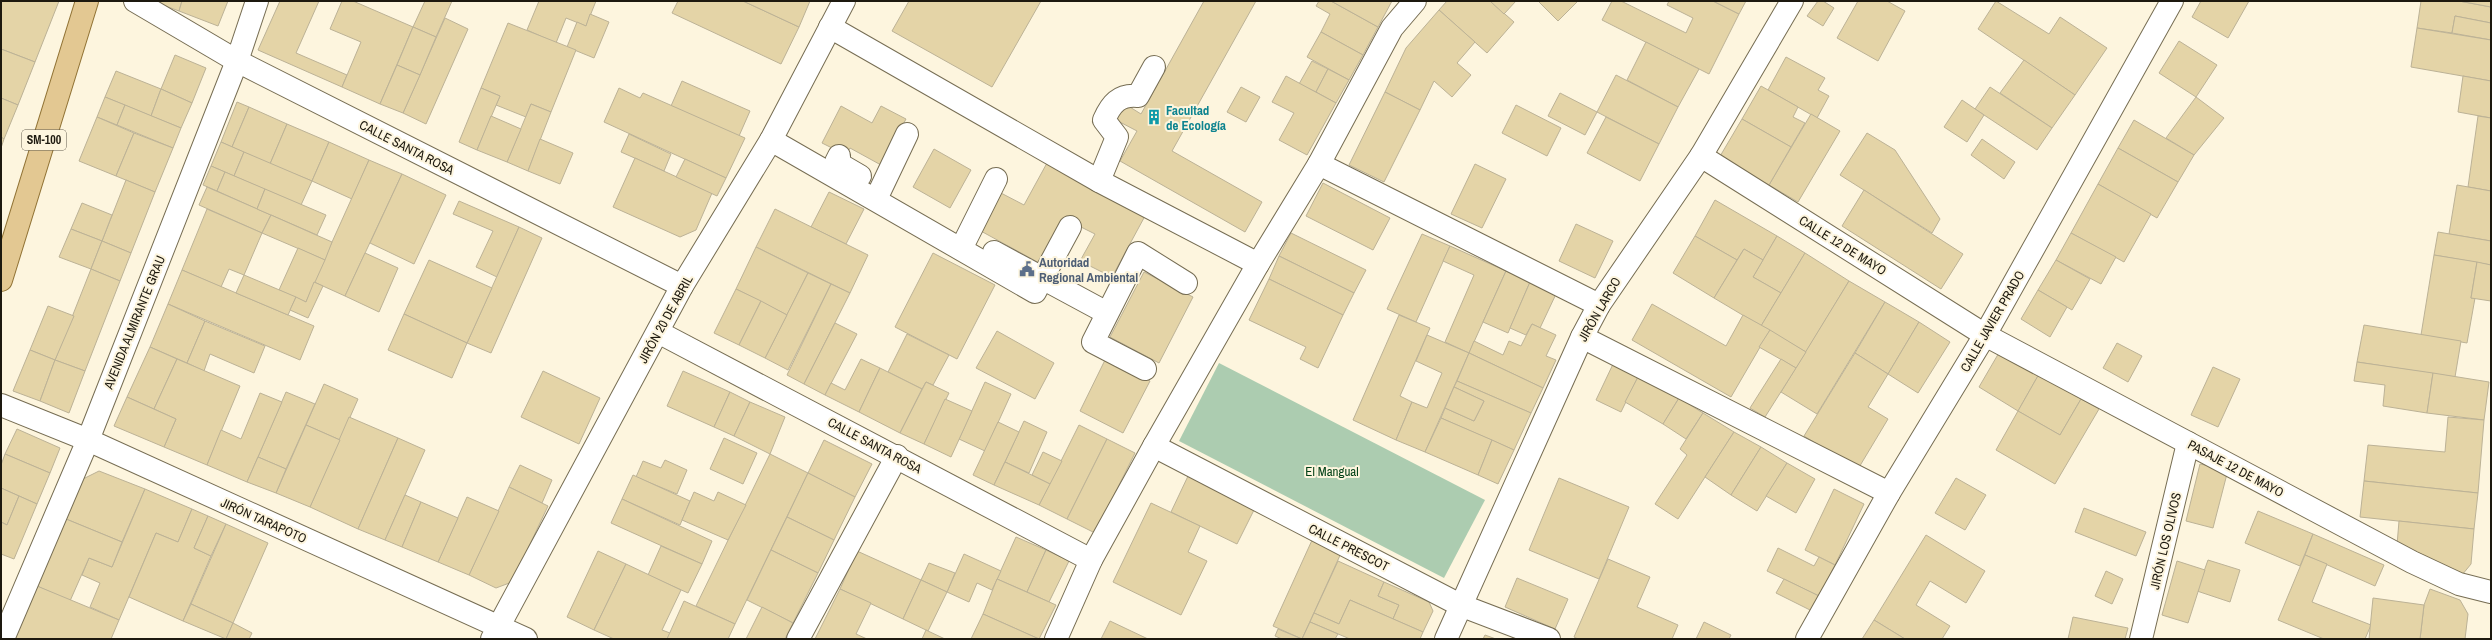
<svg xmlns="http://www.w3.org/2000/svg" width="2492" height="640" font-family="'Archivo Narrow',sans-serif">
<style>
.green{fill:#acccb0}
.building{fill:#e4d4a7;stroke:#bcb296}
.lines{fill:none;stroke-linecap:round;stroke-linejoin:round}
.street-casing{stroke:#766d53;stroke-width:24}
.primary-casing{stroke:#917335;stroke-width:24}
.street{stroke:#fff;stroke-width:22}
.primary{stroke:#e3c892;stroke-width:22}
.labels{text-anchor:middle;stroke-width:4;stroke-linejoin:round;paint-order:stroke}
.shield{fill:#fdf5de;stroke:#605b4d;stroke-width:1}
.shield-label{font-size:12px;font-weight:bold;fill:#1d190f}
.culture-label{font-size:13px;font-weight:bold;fill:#0d838f;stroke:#fdf5de;text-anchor:start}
.street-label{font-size:13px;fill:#1d190f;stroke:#fdf5de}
.service-label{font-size:13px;font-weight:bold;fill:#4e5e75;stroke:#fdf5de;text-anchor:start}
.park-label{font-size:13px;fill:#004016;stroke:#fdf5de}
</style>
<rect width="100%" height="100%" fill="#fdf5de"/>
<polygon class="green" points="1219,363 1485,500 1444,578 1179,441"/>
<g class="building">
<polygon points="1,1 59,1 35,62 1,49"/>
<polygon points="152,1 182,1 179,11"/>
<polygon points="182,1 228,1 218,26 179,11"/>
<polygon points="280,1 319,1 296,53 347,75 342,87 258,50"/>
<polygon points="342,1 353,1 413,27 380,104 342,87 361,42 330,29"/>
<polygon points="425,1 452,1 436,37 413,27"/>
<polygon points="539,1 596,1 586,26 566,18 556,43 527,30"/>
<polygon points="678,1 743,1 799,27 781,64 672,13"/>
<polygon points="743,1 810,1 799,27"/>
<polygon points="909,1 1041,1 992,87 892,31"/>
<polygon points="1204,1 1256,1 1172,151 1262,202 1245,232 1120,161 1137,131 1116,120 1125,104 1141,114"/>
<polygon points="1319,1 1331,1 1378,27 1363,55 1321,32 1330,14 1316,6"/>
<polygon points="1331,1 1392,1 1378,27"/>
<polygon points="1447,1 1490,1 1514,22 1487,53 1439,10"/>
<polygon points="1490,1 1516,1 1504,14"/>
<polygon points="1538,1 1578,1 1558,21"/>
<polygon points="1612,1 1621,1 1686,33 1693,18 1667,5 1669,1 1713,1 1739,14 1709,74 1602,20"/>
<polygon points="1713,1 1746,1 1739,14"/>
<polygon points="1818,1 1823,1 1834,8 1823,26 1807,16"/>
<polygon points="1858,1 1887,1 1905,11 1878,61 1837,38"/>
<polygon points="1996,1 2049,34 2060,17 2107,48 2075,95 1978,29"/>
<polygon points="2201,1 2249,1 2228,38 2192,17"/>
<polygon points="2421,1 2459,1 2491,7 2491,23 2455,16 2452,33 2417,28"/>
<polygon points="2459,1 2491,1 2491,7"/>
<polygon points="1439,10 1475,42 1457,63 1471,75 1452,97 1434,81 1420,110 1385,92 1406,48"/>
<polygon points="590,14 609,22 594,58 567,47 577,22 586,26"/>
<polygon points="2455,16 2491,23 2491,40 2452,33"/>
<polygon points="445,18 468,29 426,124 403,113"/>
<polygon points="508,23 576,50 551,112 531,104 526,117 496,105 500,96 481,88"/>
<polygon points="413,27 436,37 420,75 397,65"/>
<polygon points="2417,28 2491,40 2491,81 2411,67"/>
<polygon points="1321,32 1363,55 1349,80 1307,57"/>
<polygon points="2179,41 2217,65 2196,97 2159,73"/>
<polygon points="1646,42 1699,69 1678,107 1627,80"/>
<polygon points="1,49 35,62 18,105 1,98"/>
<polygon points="175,55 206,68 192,103 161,89"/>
<polygon points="1786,57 1825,78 1818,90 1829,96 1817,118 1768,90"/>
<polygon points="2024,60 2075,95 2052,128 2000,93"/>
<polygon points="1312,61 1328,69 1316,92 1299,84"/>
<polygon points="397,65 420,75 403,113 380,104"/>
<polygon points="1328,69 1349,80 1336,103 1316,92"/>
<polygon points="116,71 161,89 151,116 105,97"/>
<polygon points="1616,75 1678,107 1659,144 1597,112"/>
<polygon points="1286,76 1336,103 1307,155 1279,140 1294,113 1272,102"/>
<polygon points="2463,76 2491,81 2491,118 2458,112"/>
<polygon points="682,81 750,111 739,136 671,106"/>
<polygon points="1761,86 1798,107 1793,117 1805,123 1791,147 1742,119"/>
<polygon points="1241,87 1260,97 1246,122 1227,112"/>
<polygon points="1990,87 2052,128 2037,150 1975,109"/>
<polygon points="481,88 500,96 477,150 459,142"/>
<polygon points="619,88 640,98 643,93 745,138 726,178 604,122"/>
<polygon points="161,89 192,103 181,128 151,116"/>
<polygon points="1385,92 1420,110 1384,182 1349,165"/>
<polygon points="1560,93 1597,112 1585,135 1548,116"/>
<polygon points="105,97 125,105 117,125 97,117"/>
<polygon points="2196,97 2224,118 2194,155 2166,138"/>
<polygon points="1,98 18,105 4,139 1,137"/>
<polygon points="1962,100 1984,115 1967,142 1944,127"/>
<polygon points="237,102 249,107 232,147 221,142"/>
<polygon points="531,104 551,112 528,171 507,162"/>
<polygon points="125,105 181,128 173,148 117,125"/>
<polygon points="1516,105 1561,128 1547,156 1502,133"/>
<polygon points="841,106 872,123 881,106 906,119 881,165 850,148 846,155 822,143"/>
<polygon points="249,107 287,124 270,164 232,147"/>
<polygon points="1811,114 1840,131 1798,202 1769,185"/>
<polygon points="491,116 521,129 507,162 477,150"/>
<polygon points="2478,116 2491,118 2491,191 2468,187"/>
<polygon points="97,117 134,133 116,176 79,161"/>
<polygon points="1606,117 1659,144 1640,181 1587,153"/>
<polygon points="1742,119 1791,147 1769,185 1719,158"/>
<polygon points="2134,120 2194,155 2178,182 2118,148"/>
<polygon points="287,124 329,142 312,181 270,164"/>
<polygon points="134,133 173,148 155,192 116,176"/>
<polygon points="1867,133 1895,150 1940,219 1932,233 1840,175"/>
<polygon points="629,134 671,154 664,171 621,152"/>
<polygon points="1,137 4,139 1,148"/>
<polygon points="540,139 573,153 560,184 528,171"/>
<polygon points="1982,139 2015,162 2004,179 1971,155"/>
<polygon points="221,142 244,152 234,176 211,166"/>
<polygon points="329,142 369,160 352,199 312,181"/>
<polygon points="2118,148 2178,182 2157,218 2098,184"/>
<polygon points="934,149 971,170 950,208 913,187"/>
<polygon points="244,152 312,181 301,205 234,176"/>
<polygon points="635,158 712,193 696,230 680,237 613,207"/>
<polygon points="685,159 726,178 717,196 676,177"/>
<polygon points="369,160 402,174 345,296 314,282"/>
<polygon points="1047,163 1145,216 1112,277 1080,261 1095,234 1067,220 1043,265 979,230 999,192 1024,205"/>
<polygon points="1475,164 1506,179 1482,228 1451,214"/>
<polygon points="211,166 225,172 217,191 203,185"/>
<polygon points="225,172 265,189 257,209 217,191"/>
<polygon points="402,174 446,195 414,264 370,243"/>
<polygon points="126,180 155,192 131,253 102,241"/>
<polygon points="1323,183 1390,218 1373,250 1306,216"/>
<polygon points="2098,184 2151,214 2124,262 2071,233"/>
<polygon points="2457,185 2491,191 2491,241 2449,234"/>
<polygon points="207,187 271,215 262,233 199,205"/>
<polygon points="265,189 326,215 317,235 257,209"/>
<polygon points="1864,190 1963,254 1941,289 1842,226"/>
<polygon points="829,192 864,209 846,244 811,227"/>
<polygon points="1715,200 1777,236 1763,260 1744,249 1737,260 1695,236"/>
<polygon points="459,201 519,227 497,277 476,267 493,231 453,214"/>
<polygon points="82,203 112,215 102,241 71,229"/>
<polygon points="207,209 262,233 244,275 229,269 221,287 182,270"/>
<polygon points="775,209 868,255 850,293 756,247"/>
<polygon points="271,215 332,242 325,260 262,233"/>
<polygon points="1576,224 1613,241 1595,278 1559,261"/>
<polygon points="519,227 542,238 491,353 467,343"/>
<polygon points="71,229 102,241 91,269 59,257"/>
<polygon points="2438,232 2491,241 2491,265 2434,255"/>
<polygon points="1291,233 1366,270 1354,293 1279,256"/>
<polygon points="2071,233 2116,257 2101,284 2056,260"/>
<polygon points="1422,234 1450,246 1416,322 1387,309"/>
<polygon points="1695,236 1737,260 1714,298 1673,273"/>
<polygon points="1777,236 1805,253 1781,293 1753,277"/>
<polygon points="102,241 131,253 120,281 91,269"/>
<polygon points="1450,246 1506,271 1469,353 1445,342 1474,275 1443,261"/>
<polygon points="756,247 808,273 787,315 736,289"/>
<polygon points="298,248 325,260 306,302 279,290"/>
<polygon points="1744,249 1763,260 1753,277 1781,293 1761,326 1714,298"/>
<polygon points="365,253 398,268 379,312 345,296"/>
<polygon points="933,253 995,285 957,359 895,327"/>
<polygon points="1805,253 1849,281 1806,352 1761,326"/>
<polygon points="2434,255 2477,262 2471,298 2475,298 2467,343 2421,335"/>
<polygon points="1279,256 1354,293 1343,315 1269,279"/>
<polygon points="429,260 492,288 467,343 404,314"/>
<polygon points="2056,260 2090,279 2072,310 2038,290"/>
<polygon points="2477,262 2491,265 2491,301 2471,298"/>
<polygon points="91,269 120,281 85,371 55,360"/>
<polygon points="182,270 314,326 300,360 168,304"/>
<polygon points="1506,271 1530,282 1508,333 1483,322"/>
<polygon points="1144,272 1193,297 1159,363 1110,337"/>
<polygon points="808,273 831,284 788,370 765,358"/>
<polygon points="244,275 296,297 288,315 236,293"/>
<polygon points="1269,279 1343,315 1318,368 1300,359 1306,347 1249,320"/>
<polygon points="1849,281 1885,302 1817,414 1781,392"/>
<polygon points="314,282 323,286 308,318 290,310 296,297 306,302"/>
<polygon points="1530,282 1556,294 1540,328 1532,324 1526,335 1510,328"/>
<polygon points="831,284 850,293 804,384 787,375"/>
<polygon points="736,289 761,301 739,345 714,333"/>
<polygon points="2038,290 2067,307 2050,337 2021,319"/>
<polygon points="761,301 787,315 765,358 739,345"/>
<polygon points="1885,302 1919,322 1888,374 1855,353"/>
<polygon points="168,304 205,321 187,363 150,347"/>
<polygon points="1652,304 1726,346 1743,315 1770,330 1731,397 1632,340"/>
<polygon points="48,306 74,316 55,360 30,350"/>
<polygon points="404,314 467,343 452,378 388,350"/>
<polygon points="1399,315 1430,328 1400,396 1412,402 1396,440 1353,420"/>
<polygon points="205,321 265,346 254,373 210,354 204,371 187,363"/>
<polygon points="1919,322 1950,342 1918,393 1888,374"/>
<polygon points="835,323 857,334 825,395 804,384"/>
<polygon points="1532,324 1556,335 1546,356 1556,360 1543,388 1469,353 1474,341 1503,355 1509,341 1521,346"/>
<polygon points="2364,325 2461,341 2455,377 2357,362"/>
<polygon points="1770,330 1806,352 1796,368 1759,347"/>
<polygon points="997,331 1054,363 1035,399 976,368"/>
<polygon points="907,334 949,355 933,385 926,382 922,389 888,372"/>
<polygon points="1427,335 1469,353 1425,452 1396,440 1412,402 1427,408 1442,373 1416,361"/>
<polygon points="2117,343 2142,356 2128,382 2103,368"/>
<polygon points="150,347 177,359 154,409 127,397"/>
<polygon points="30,350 55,360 40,401 13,391"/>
<polygon points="2000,351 2039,374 2018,411 1979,387"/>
<polygon points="1469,353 1543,388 1531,413 1457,381"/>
<polygon points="1855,353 1888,374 1868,407 1888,419 1858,469 1804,436"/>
<polygon points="1106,358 1150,381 1123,433 1080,411"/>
<polygon points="177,359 240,386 207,465 164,447 176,419 154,409"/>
<polygon points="861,359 880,368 859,412 825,395 831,383 845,390"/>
<polygon points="1781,359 1796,368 1765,417 1750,408"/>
<polygon points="55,360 85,371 69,413 40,401"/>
<polygon points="1614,362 1639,375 1621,412 1596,400"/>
<polygon points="2357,362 2433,373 2427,413 2383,406 2385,385 2354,381"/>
<polygon points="2213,367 2240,379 2218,427 2191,415"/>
<polygon points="880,368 922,389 900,433 859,412"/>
<polygon points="543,371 600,398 579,444 521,417"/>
<polygon points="683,371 730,392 714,427 667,406"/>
<polygon points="2433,373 2489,382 2484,420 2427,413"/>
<polygon points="2039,374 2081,399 2060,435 2018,411"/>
<polygon points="1639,375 1679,398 1663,424 1625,402"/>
<polygon points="1457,381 1531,413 1514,450 1441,418 1445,408 1474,421 1484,401 1454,387"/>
<polygon points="926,382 949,393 924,444 900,433"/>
<polygon points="985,382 1011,394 985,451 959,439"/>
<polygon points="324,384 358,399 340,440 306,425"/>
<polygon points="1454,387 1484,401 1474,421 1445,408"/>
<polygon points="286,392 315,404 286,469 258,457"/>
<polygon points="730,392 750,402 734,436 714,427"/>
<polygon points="260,393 282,402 247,482 207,465 221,430 241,439"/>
<polygon points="127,397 176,419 164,447 114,426"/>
<polygon points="1679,398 1703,413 1686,439 1663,424"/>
<polygon points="945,399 972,411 951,457 924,444"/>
<polygon points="2081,399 2099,409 2055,484 1996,450 2018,411 2060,435"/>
<polygon points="750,402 785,417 770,454 734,436"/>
<polygon points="1703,413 1734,432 1678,519 1655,504 1687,455 1680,449"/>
<polygon points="349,417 398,438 358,529 310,507"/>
<polygon points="2448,417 2484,420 2478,493 2364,481 2368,445 2445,452"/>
<polygon points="1441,418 1492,440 1478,475 1425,452"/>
<polygon points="1024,421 1047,432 1029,473 1005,462"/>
<polygon points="998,422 1019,432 994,485 973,475"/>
<polygon points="306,425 340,440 310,507 276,493"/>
<polygon points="1079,425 1107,439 1067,519 1039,505"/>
<polygon points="17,429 60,448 50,473 5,454"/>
<polygon points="1734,432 1761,447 1731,495 1705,477"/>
<polygon points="398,438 425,450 385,540 358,529"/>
<polygon points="724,438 757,453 743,484 710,469"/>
<polygon points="1107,439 1135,453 1095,533 1067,519"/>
<polygon points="824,440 872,464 855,497 808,473"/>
<polygon points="1492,440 1514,450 1498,484 1478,475"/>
<polygon points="1761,447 1787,463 1757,511 1731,495"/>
<polygon points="1043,452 1062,461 1050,484 1032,475"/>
<polygon points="5,454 50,473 37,504 1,488 1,465"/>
<polygon points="770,454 808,473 735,624 696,606"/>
<polygon points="258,457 286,469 276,493 247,482"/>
<polygon points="665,460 687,470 677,494 636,477 643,461 661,468"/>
<polygon points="1005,462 1050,484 1039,505 994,485"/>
<polygon points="1787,463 1815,479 1796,513 1766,496"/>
<polygon points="2200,464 2228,470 2213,528 2186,521"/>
<polygon points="520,465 552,480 542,503 509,487"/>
<polygon points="99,471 145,489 122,542 66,519 83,479"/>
<polygon points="808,473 855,497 834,540 787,517"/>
<polygon points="1189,474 1256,506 1237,544 1171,512"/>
<polygon points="633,475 690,501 680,525 622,499"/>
<polygon points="1559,478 1629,507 1599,579 1529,550"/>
<polygon points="1956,478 1986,495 1965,530 1935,513"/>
<polygon points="2364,481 2478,493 2474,529 2360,517"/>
<polygon points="509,487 548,506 512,582 496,588 469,575"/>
<polygon points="1,488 19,496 7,525 1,522"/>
<polygon points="145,489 192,509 178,542 156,533 119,620 90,607 100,583 82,575 89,558 112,567"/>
<polygon points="1834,489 1864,504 1835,565 1805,550"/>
<polygon points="694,492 714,501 718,492 746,505 728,540 682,520"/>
<polygon points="405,495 421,502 402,547 385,540"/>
<polygon points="19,496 37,504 14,559 1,554 1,522 7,525"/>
<polygon points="467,497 499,511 469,575 438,562"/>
<polygon points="622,499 712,541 702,564 611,523"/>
<polygon points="421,502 458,518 438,562 402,547"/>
<polygon points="1151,503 1200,526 1188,552 1207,561 1181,615 1113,582"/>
<polygon points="2084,508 2146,532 2136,556 2075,532"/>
<polygon points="192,509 208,516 194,548 211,556 183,621 129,597 156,533 178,542"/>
<polygon points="2258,511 2313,534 2300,566 2245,543"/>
<polygon points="208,516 226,524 211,556 194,548"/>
<polygon points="787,517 834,540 818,573 771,550"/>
<polygon points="66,519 122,542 112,567 89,558 70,601 37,586"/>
<polygon points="2399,521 2474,529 2471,564 2462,575 2397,545"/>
<polygon points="226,524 268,543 233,623 191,604"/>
<polygon points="2313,534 2384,565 2375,586 2305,555"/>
<polygon points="1926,535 1985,571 1966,603 1930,581 1916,605 1950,626 1942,639 1905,639 1874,620"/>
<polygon points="1016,537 1046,550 1027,592 997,579"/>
<polygon points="1313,538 1342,551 1302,639 1273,626"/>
<polygon points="661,546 702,564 688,593 648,575"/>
<polygon points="1778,548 1814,566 1819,557 1835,565 1819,596 1767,571"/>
<polygon points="771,550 818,573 793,623 747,600"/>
<polygon points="1046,550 1069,561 1049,602 1027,592"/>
<polygon points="598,551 626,564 594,630 567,617"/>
<polygon points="857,551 921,580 903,619 840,589"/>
<polygon points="964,554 1001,571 992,590 977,583 969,602 947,592"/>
<polygon points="2305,555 2327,564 2312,602 2371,625 2365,639 2324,639 2278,620"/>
<polygon points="1608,559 1650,577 1637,607 1678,625 1672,639 1578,639 1574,637"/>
<polygon points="2208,560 2240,570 2230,602 2197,591"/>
<polygon points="1338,561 1384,582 1378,596 1399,605 1393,619 1350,600 1339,624 1314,613"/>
<polygon points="2177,561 2205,570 2188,623 2162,615"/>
<polygon points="929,563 955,573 947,592 921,580"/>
<polygon points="626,564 681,590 662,630 670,633 667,639 614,639 594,630"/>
<polygon points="2106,571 2123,579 2112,604 2095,596"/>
<polygon points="1517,578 1568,599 1555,629 1505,607"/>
<polygon points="997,579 1056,605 1039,639 983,614"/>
<polygon points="1784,579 1819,596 1812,611 1776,593"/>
<polygon points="921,580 947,592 928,631 903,619"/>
<polygon points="1384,582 1429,602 1433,611 1423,632 1393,619 1399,605 1378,596"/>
<polygon points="37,586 119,620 111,639 14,639"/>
<polygon points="840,589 871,603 856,634 867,639 815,639"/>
<polygon points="2430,589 2460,600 2468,614 2465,639 2420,639 2424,605"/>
<polygon points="2373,598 2424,605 2420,639 2369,639"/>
<polygon points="1350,600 1423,632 1420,639 1350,639 1310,622 1314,613 1339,624"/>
<polygon points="684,601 735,624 728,639 667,639"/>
<polygon points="191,604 233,623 226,639 183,621"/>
<polygon points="762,607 793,623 785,639 746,639"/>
<polygon points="983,614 1039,639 971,639"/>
<polygon points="2073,617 2128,628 2125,639 2068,639"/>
<polygon points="1874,620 1905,639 1862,639"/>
<polygon points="1110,621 1148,639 1101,639"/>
<polygon points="1310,622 1338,634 1335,639 1302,639"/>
<polygon points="1704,622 1731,635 1729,639 1696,639"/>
<polygon points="233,623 252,633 249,639 226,639"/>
<polygon points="1278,629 1302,639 1282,639 1275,636"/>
<polygon points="926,630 928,631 945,639 922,639"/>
<polygon points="1485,635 1496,639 1483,639"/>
</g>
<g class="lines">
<g class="street-casing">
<g id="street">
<polyline points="135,1 237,61 682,286"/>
<polyline points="830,27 1099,181 1258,264"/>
<polyline points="771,140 1035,292 1070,227"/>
<polyline points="839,156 836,162 860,176"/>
<polyline points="1701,156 1985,335 2412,562 2459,584 2491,592"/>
<polyline points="1319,164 1599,305"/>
<path d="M1099 181 1117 137 1104 120C1111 104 1119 94 1138 96L1154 67"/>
<polyline points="876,199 907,134"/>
<polyline points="961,249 996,179"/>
<polyline points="994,252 1107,313"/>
<polyline points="658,332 1091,560"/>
<polyline points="1582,337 1889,493"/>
<polyline points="1145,369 1093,342 1138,253 1186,283"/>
<polyline points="1,405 88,440 526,639"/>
<polyline points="1154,446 1460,605 1549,639"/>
<polyline points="3,639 88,440 237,61 257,1"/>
<polyline points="492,639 682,286 771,140 844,1"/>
<polyline points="798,639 897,456"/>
<polyline points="1056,639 1091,560 1154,446 1258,264 1319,164 1392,28 1415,1"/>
<polyline points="1446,639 1582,337 1599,305 1701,156 1792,1"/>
<polyline points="1807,639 1889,493 1985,335 2172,1"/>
<polyline points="2141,639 2188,443"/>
</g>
</g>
<g class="primary-casing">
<polyline id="primary" points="1,280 87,1"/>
</g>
<use href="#street" class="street"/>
<use href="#primary" class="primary"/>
</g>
<defs>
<g id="building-bare" transform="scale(1.2)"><path d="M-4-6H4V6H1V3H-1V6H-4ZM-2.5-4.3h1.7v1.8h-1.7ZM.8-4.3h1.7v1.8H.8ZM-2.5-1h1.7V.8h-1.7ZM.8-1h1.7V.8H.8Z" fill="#0f9aa8" stroke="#fdf5de" stroke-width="2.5" paint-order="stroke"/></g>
<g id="civic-bare" transform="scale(1.2)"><path d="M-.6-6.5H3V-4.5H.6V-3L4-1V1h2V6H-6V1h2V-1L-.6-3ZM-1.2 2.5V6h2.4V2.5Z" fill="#5c6f8a" stroke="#fdf5de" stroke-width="2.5" paint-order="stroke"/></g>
</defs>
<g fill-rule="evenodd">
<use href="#building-bare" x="1154" y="117"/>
<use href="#civic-bare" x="1027" y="269"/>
</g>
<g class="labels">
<rect class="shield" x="22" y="130" width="44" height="20" rx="3"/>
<g class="shield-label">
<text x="44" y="144">SM-100</text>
</g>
<g class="culture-label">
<text x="1166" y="115">Facultad<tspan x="1166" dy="15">de Ecología</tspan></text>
</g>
<g class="street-label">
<text transform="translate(407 147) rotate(27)" y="5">CALLE SANTA ROSA</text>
<text transform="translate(1843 245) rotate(32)" y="5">CALLE 12 DE MAYO</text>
<text transform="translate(1599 309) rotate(-60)" y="5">JIRÓN LARCO</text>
<text transform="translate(665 319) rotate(-61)" y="5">JIRÓN 20 DE ABRIL</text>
<text transform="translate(1992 321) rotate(-60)" y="5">CALLE JAVIER PRADO</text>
<text transform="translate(134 322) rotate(-68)" y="5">AVENIDA ALMIRANTE GRAU</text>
<text transform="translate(875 445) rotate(28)" y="5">CALLE SANTA ROSA</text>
<text transform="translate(2236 468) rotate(28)" y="5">PASAJE 12 DE MAYO</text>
<text transform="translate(264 520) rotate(24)" y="5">JIRÓN TARAPOTO</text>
<text transform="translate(2165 541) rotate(-77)" y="5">JIRÓN LOS OLIVOS</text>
<text transform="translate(1349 547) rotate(27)" y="5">CALLE PRESCOT</text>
</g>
<g class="service-label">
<text x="1039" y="267">Autoridad<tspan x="1039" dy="15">Regional Ambiental</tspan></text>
</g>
<g class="park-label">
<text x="1332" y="476">El Mangual</text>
</g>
</g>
<rect width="2492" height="640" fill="none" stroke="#1d190f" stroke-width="4"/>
</svg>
